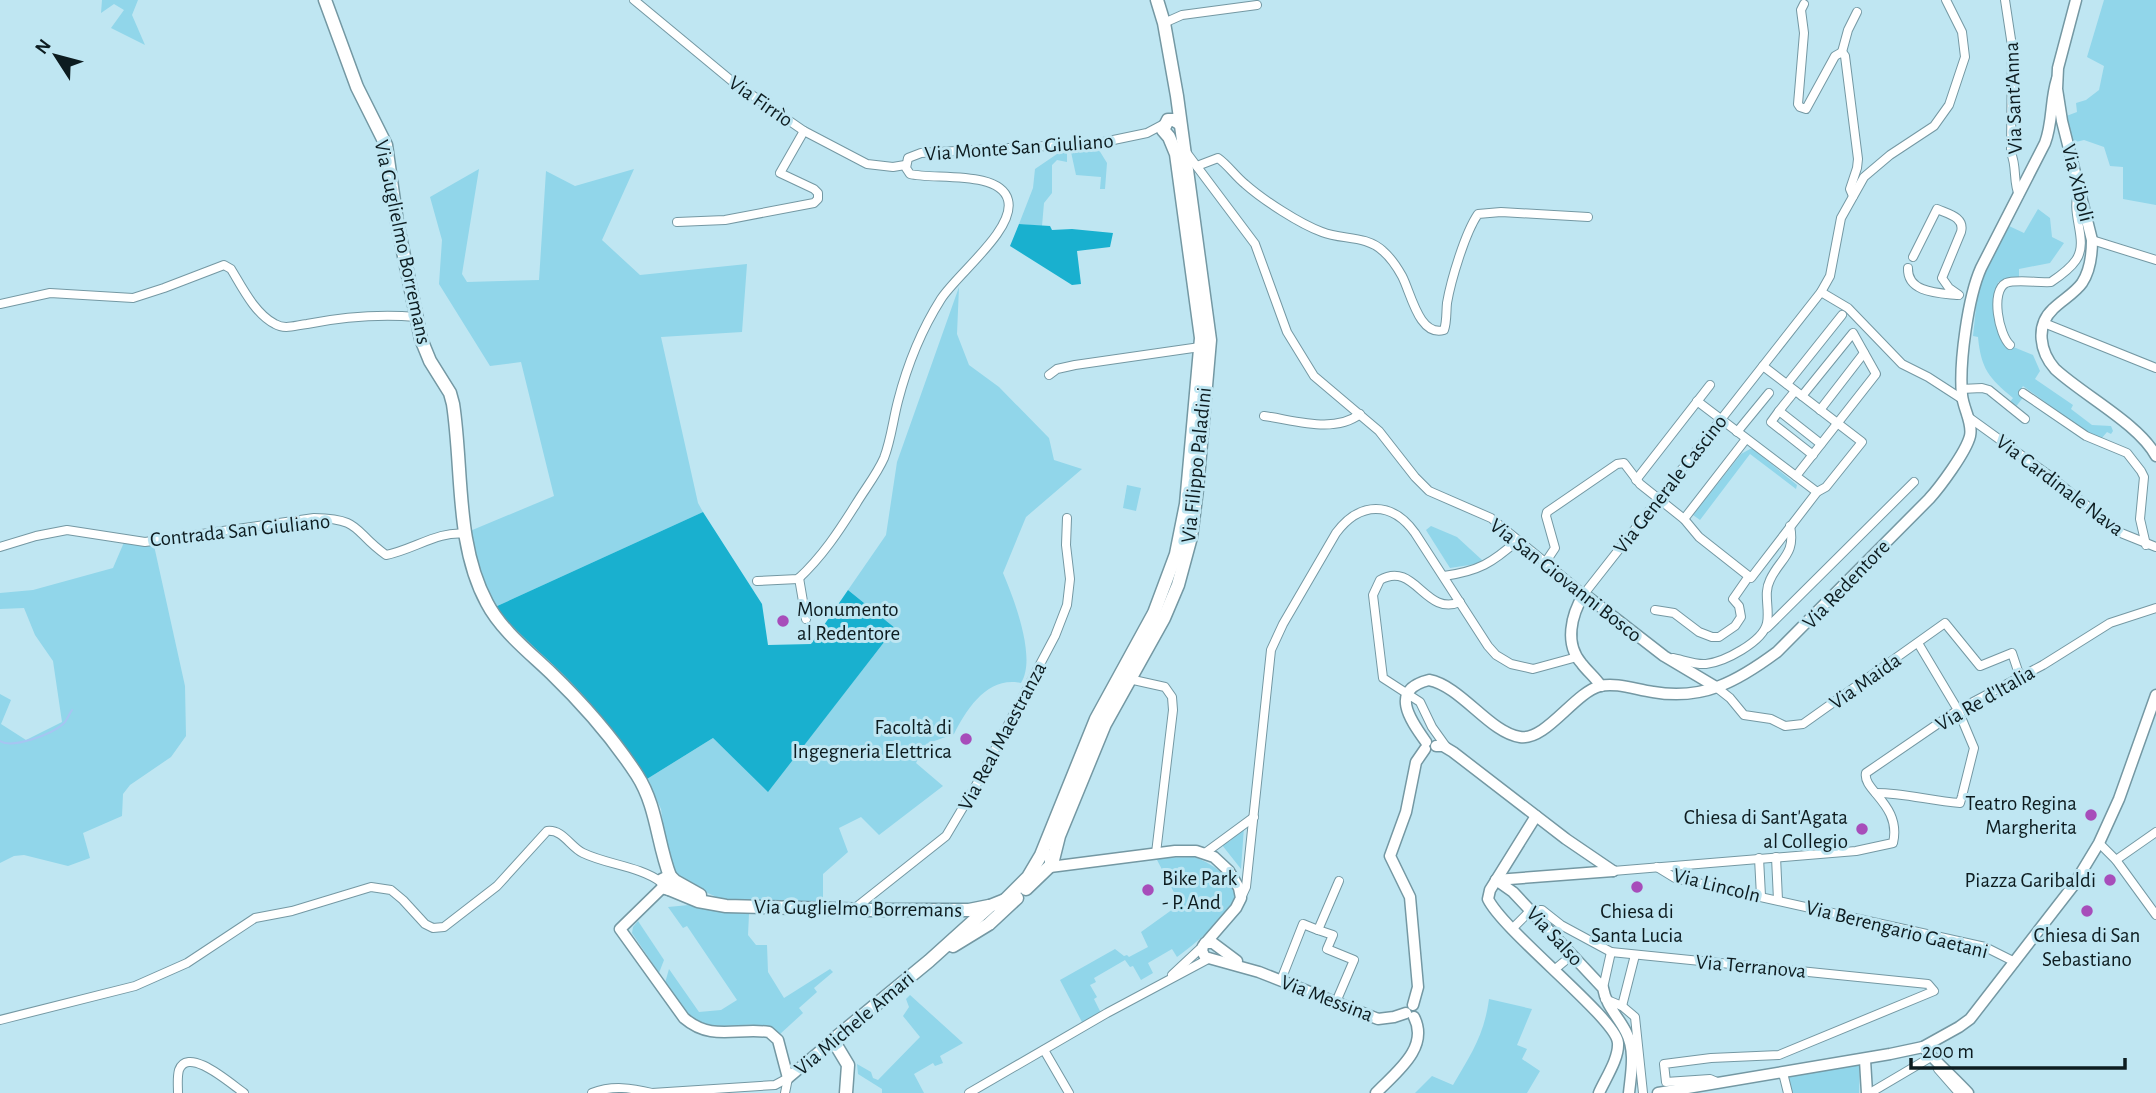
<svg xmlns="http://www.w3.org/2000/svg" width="2156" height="1093" font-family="'Alegreya Sans',sans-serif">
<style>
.green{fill:#91d6ea}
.forest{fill:#19b0cf}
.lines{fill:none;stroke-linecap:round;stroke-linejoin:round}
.stream{stroke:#a6c5f2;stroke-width:2}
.street-casing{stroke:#7498a3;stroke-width:10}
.secondary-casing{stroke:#7498a3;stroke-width:13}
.primary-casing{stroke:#7498a3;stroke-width:15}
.street{stroke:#fff;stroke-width:8}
.secondary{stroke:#fff;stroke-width:10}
.primary{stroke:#fff;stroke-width:12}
.poi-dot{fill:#a74dba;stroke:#bfe6f2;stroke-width:2.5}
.labels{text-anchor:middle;stroke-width:6;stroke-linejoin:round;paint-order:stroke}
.street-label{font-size:21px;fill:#0d1c20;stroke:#bfe6f2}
.poi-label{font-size:21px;fill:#0d1c20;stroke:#bfe6f2;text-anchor:end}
</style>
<rect width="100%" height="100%" fill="#bfe6f2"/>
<g class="green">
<polygon points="102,0 138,0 132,15 145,45 111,28 124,10 114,4 101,13"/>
<polygon points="2104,0 2156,0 2156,205 2123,199 2123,167 2110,166 2104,147 2084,140 2068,144 2061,118 2077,112 2076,103 2086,100 2099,90 2104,66 2087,57"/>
<polygon points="1099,150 1107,163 1105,189 1100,189 1101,177 1076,175 1071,152"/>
<polygon points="1067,152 1067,162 1057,160 1052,165 1052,193 1044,203 1042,226 1019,224 1033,188 1035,169 1057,154"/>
<polygon points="479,169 462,274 467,282 539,280 546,171 575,186 634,169 602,240 640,275 747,264 742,332 661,337 698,503 703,512 495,607 481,579 470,531 554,496 521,362 490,366 439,284 442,240 430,197"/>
<path d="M2038 209 2050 218 2052 237 2064 243 2050 263 2019 269V280L1998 282 1996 326 2006 344 2033 355 2040 371 2035 379 2073 405 2071 409 2092 425 2111 426 2113 431 2111 434 2107 432 2101 439 2092 436 2023 386 2019 392 2024 396 2015 408 2009 403 2013 398C1989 378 1981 369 1978 337L1973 336 1978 289 1982 275 2009 226 2024 233Z"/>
<path d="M959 287 957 334 969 365 999 387 1049 438 1054 460 1082 469 1026 517 1003 573C1014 599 1037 658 1021 683 988 676 967 708 954 734L926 744 916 763 943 786 879 835 861 817 839 828 848 852 823 874V907L727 902 678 879 667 853 661 809 647 779 713 738 768 791 895 628 848 590 886 535 897 462Z"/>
<polygon points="1750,449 1753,449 1797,485 1796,489 1750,454 1700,520 1693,515 1741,454"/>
<polygon points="1127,485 1141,488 1136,511 1123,508"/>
<polygon points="1431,526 1457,537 1482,560 1482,563 1450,568 1426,530"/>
<polygon points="125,540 153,541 185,686 186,736 171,757 130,785 123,794 122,816 83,833 90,858 68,866 24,855 14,856 0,863 0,694 11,700 1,724 26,740 62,722 53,661 35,635 24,608 0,609 0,593 33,590 113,568"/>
<polygon points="1244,827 1241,869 1222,845 1230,841"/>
<path d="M1194 857C1209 862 1237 878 1234 898 1232 914 1190 948 1177 957L1172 949 1148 963 1153 973 1141 980 1133 966 1130 967 1125 960 1094 978 1096 982 1090 985 1097 997 1094 999 1101 1013 1083 1024 1060 980 1115 949 1124 956 1127 955 1129 957 1148 947 1141 932 1180 904 1156 858Z"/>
<path d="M689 905 729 912 749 914 748 935 756 945H767L768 972 784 998 830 969 833 972 814 988 817 992 799 1008 803 1013 779 1035C749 1010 715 1043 684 1011 677 1003 671 992 665 983L669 969 699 1012 721 1010 737 1000 687 926 683 928 668 907Z"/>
<polygon points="638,921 664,960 659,973 632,933 633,927"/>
<polygon points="910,995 963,1043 940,1056 943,1063 935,1066 933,1063 914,1074 924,1093 882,1093 882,1089 858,1074 857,1064 871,1072 873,1078 878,1080 920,1037 903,1016 909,1007 906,999"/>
<path d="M1489 999 1532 1009 1517 1045 1527 1049 1522 1059 1540 1071 1527 1093H1415L1432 1076 1453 1085C1471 1054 1484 1036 1489 999Z"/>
<polygon points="1860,1064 1859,1093 1792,1093 1787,1077"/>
</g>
<g class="forest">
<polygon points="1019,224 1050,226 1052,230 1072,229 1113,233 1110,247 1077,251 1081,284 1072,285 1010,246"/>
<path d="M703 512 762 604 768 645 811 644 848 590 895 628 768 792 713 738 647 779C626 749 605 719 580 692 553 662 521 638 495 607Z"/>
</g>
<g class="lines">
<path class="stream" d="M0 741C13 749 52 734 63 724 67 721 69 714 72 710"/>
<g class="street-casing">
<g id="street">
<polyline points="634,0 733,82 804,131 867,164 893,167 905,165"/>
<path d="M2005 0 2012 46 2011 153C2017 166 2013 183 2019 195"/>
<polyline points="1804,4 1801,10 1804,33 1798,104 1800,107 1806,109 1835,56 1842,52 1845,56 1858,159 1857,168 1850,189 1853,196"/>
<polyline points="1164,23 1182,15 1257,5"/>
<polyline points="1842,52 1848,30 1857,12"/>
<polyline points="1186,152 1255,244 1287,332 1314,376 1379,431 1415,477 1429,491 1491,518 1584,594 1821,292 1830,276 1841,218 1864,177 1890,155 1934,126 1949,105 1965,57 1962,32 1946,0"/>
<path d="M1197 166 1218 158C1228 165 1235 176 1245 184 1263 200 1300 224 1322 232 1342 240 1366 235 1383 251 1391 258 1397 267 1402 276 1411 293 1419 337 1444 330 1447 322 1446 312 1447 303 1451 280 1465 233 1478 214L1501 212 1588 217"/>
<polyline points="677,222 725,220 814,203 818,199 818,193 814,189 780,173 804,131"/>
<polyline points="2092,240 2156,260"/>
<path d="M1913 257 1937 209C1948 214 1965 217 1961 232L1942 278 1949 288 1959 295"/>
<path d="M1908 268C1907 293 1939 293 1957 295"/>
<polyline points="1821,292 1848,308 1902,364 1928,377 1962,399"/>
<path d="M0 304 50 293 133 298 164 288 224 265 231 269C242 287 255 314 275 324 285 330 296 325 307 324 343 317 379 314 416 317"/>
<polyline points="2044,323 2156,368"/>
<path d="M2010 345C1999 335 1990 291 2006 283 2015 279 2040 283 2051 282 2060 276 2070 269 2076 260 2090 240 2068 211 2080 190"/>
<polyline points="1049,375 1057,369 1075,365 1200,347"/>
<polyline points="1787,384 1842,315"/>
<polyline points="1961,389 1982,388 1989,390 2025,419"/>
<polyline points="2023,393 2086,436 2127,453 2141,471 2144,477 2140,519 2146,545"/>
<polyline points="1697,401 1817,492"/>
<polyline points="1820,410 1864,353"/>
<polyline points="1779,411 1795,391"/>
<path d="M1264 416C1294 420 1334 434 1360 414"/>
<polyline points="1967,416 2046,473 2121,533 2156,547"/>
<polyline points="1737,432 1769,393"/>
<polyline points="1813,455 1771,422 1779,411 1821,444"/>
<polyline points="1796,476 1876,374 1853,333 1802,396"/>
<polyline points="1636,480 1710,385"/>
<polyline points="1684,519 1746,439"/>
<path d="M0 547 36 536 67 530 145 542 314 518C363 519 352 531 386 555 413 550 439 530 466 534"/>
<polyline points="1545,563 1555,548 1546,516 1547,512 1617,464 1624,463 1640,484 1684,519 1699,537 1751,578 1817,492 1826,487 1862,442 1763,366"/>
<path d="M1444 576C1479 571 1492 563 1518 540"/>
<polyline points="799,578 806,619"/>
<path d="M757 581 798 579C822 557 839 531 856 504 865 489 877 474 884 458 891 440 893 420 898 401 907 366 922 329 941 299 956 275 1016 229 1008 200 1000 170 934 180 910 174L906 168 908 158 921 153 1099 143 1147 133 1164 124"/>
<polyline points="1655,610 1674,613 1699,632 1712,637 1719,637 1735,626 1741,617 1739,606 1733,599 1749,576"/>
<polyline points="1767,628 1914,482"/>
<path d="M1673 658C1683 660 1696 665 1706 664 1724 662 1763 642 1767 623 1770 608 1763 594 1770 580 1780 558 1796 555 1790 526"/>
<polyline points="1129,679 1165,687 1172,697 1173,710 1156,853"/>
<polyline points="1716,687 1730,698 1744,715 1771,719 1785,726 1803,724 1945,623 1980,666 2012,653 2020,677"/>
<path d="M1447 748 1432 727 1420 702 1383 678 1373 595 1380 580C1415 560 1425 617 1460 602"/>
<path d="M1876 793C1905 793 1931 801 1960 803L1962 796 1974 748 1958 710 1918 643"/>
<polyline points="2099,843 2116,860 2156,915"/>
<polyline points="1205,853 1254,817"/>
<polyline points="1776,857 1778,900"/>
<polyline points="1759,858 1761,896"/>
<polyline points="2116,860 2156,832"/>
<polyline points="1657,867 1675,878 1985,947 2015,962"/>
<path d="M1613 871 1856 851 1893 843C1902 805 1862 790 1866 773L1958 710 2043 665 2110 623 2156 608"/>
<path d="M1241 898 1246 887 1271 650 1283 624 1336 533C1360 501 1392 501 1415 533L1488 646 1496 655 1511 664 1533 669 1577 657"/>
<polyline points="854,909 946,836 974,789 1055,636 1067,605 1070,579 1066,545 1067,518"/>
<polyline points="1513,928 1531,910 1542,910 1561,925 1611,952 1928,984 1934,991 1779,1055 1711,1058 1664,1064 1666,1082 1710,1079 1717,1082"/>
<polyline points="1318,930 1333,935 1327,949 1354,960 1336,1002"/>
<polyline points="1554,970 1572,955"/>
<polyline points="1172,975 1203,946"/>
<polyline points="1281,980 1303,924 1318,930 1339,881"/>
<polyline points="1603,988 1611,952"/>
<polyline points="1605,999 1622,1006 1635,1017 1643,1093"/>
<polyline points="1622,1006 1635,955"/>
<path d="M0 1020 135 986 187 963 255 918 292 911 371 887 391 890 403 900 425 924 433 928 444 927 497 886 547 831C563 829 570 847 583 853 608 865 639 866 661 882"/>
<polyline points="1044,1050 1069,1093"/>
<polyline points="1938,1069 1959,1093"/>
<polyline points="1783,1073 1788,1093"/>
<path d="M178 1093C178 1086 177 1077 179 1070 188 1045 232 1085 244 1093"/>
<path d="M592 1093C612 1085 632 1088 652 1093L775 1085 788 1078"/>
<polyline points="785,1093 788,1078"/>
<polyline points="969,1093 1107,1013 1210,958"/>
<polyline points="1870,1093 1931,1057"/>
</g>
</g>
<g class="secondary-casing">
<g id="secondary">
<path d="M2076 0 2058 68 2057 89 2062 121 2092 240C2092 254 2090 271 2082 283 2075 293 2062 300 2053 309 2035 326 2040 352 2055 369 2083 395 2139 424 2156 456"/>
<path d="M1601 686C1595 677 1588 672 1582 664 1564 644 1571 615 1584 594L1664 656 1716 687"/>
<path d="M1426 742C1411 721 1388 690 1429 680 1461 686 1490 733 1520 737 1546 741 1574 693 1600 686 1616 682 1637 690 1653 692 1703 701 1738 681 1777 652L1929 499C1940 487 1966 452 1970 436 1973 423 1963 408 1962 395 1959 363 1968 297 1981 268L2045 143C2053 122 2050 101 2057 79"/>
<polyline points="1436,746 1443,746 1453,752 1566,839 1613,871"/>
<path d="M1536 816 1490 890 1488 899C1504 932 1617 1019 1618 1043 1619 1059 1605 1079 1599 1093"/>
<polyline points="1050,867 1175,851 1196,851 1214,857 1229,871 1239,888 1241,898 1236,908 1203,946 1202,951 1205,957 1259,972 1378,1019 1394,1017 1406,1013"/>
<path d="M1496 880 1513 892 1603 988C1606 1006 1618 1016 1626 1032 1636 1051 1631 1073 1629 1093"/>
<polyline points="1496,880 1613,871"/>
<path d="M663 887 620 929 684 1018C712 1042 737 1027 769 1032L778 1040 788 1078 833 1040"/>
<polyline points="1205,943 1213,943 1237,961"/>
<polyline points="1413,1005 1418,987 1410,897 1390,856 1406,812 1416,762 1425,749"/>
<path d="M1923 1047C1937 1063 1953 1077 1968 1093"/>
<polyline points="1865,1060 1867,1093"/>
<path d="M1376 1093C1395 1073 1430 1048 1414 1017"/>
<polyline points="1658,1093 1890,1054 1923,1047 1959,1027 1970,1019 2073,886 2099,843 2119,799 2156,695"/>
</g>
</g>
<g class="primary-casing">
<g id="primary">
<path d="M325 0 357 87 386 145 397 222 421 339 430 361 450 393 453 404C463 469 455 544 487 603 501 630 529 652 551 673 583 704 613 738 637 775 657 806 657 842 670 876"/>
<polyline points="1052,864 1059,836 1105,724 1164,618 1178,585 1191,537 1197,489 1210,340 1177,96 1164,23 1157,0"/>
<polyline points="674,886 669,889 665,888 662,880 670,876 675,881 700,895"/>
<polyline points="669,889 698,901 726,906 871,910 969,910 989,906"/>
<polyline points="1026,889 1051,865 1051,856"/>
<polyline points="1004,901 1028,877 1041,855 1096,719 1154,613 1176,554 1186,504 1201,338 1176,154 1169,137 1163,130 1168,120 1174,120 1179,123"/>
<polyline points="953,946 989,924 1017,898"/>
<polyline points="846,1093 848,1065 833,1040 929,961 990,906 1010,898"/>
</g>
</g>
<use href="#street" class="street"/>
<use href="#secondary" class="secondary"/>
<use href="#primary" class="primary"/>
</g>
<g class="poi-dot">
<circle cx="783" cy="621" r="7"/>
<circle cx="966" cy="739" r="7"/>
<circle cx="2091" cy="815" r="7"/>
<circle cx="1862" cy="829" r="7"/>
<circle cx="2110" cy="880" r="7"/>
<circle cx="1637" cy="887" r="7"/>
<circle cx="1148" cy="890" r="7"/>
<circle cx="2087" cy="911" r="7"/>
</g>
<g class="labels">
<g class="street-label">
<text transform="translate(2013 98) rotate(-92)" y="7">Via Sant'Anna</text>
<text transform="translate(761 101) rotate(35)" y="7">Via Firrìo</text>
<text transform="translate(1019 147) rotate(-4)" y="7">Via Monte San Giuliano</text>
<text transform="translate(2078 183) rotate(76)" y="7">Via Xiboli</text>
<text transform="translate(403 242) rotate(78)" y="7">Via Guglielmo Borremans</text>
<text transform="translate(1196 465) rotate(-84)" y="7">Via Filippo Paladini</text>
<text transform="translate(1670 484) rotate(-52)" y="7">Via Generale Cascino</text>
<text transform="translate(2060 485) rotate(37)" y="7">Via Cardinale Nava</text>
<text transform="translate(240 530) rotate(-6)" y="7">Contrada San Giuliano</text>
<text transform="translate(1566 580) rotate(38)" y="7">Via San Giovanni Bosco</text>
<text transform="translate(1846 584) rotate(-46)" y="7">Via Redentore</text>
<text transform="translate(1865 681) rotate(-35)" y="7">Via Maida</text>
<text transform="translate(1985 698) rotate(-30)" y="7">Via Re d'Italia</text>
<text transform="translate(1002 736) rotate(-62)" y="7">Via Real Maestranza</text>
<text transform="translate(1717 885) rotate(14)" y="7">Via Lincoln</text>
<text transform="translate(858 908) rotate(1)" y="7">Via Guglielmo Borremans</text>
<text transform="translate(1897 929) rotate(14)" y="7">Via Berengario Gaetani</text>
<text transform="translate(1555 936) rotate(47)" y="7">Via Salso</text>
<text transform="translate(1751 966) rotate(5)" y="7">Via Terranova</text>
<text transform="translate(1327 998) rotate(21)" y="7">Via Messina</text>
<text transform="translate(854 1023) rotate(-40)" y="7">Via Michele Amari</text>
</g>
<g class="poi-label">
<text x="797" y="616" text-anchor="start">Monumento<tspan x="797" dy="24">al Redentore</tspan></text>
<text x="952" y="734">Facoltà di<tspan x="952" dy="24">Ingegneria Elettrica</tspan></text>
<text x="2077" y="810">Teatro Regina<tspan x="2077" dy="24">Margherita</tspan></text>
<text x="1848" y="824">Chiesa di Sant'Agata<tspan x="1848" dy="24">al Collegio</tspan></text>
<text x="1162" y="885" text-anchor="start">Bike Park<tspan x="1162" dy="24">- P. And</tspan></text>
<text x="2096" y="887">Piazza Garibaldi</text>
<text x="1637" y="918" text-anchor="middle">Chiesa di<tspan x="1637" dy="24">Santa Lucia</tspan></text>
<text x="2087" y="942" text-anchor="middle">Chiesa di San<tspan x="2087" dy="24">Sebastiano</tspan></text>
</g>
</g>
<g transform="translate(56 56) rotate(306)" stroke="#bfe6f2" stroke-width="5" paint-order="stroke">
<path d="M0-5L12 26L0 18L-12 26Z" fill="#0d1c20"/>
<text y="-10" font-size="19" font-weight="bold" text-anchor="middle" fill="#0d1c20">N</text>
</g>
<path d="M1911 1058v10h214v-10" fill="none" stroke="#0d1c20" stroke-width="3.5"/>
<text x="1922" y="1058" font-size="21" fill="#0d1c20" stroke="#bfe6f2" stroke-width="5" paint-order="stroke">200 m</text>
</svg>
